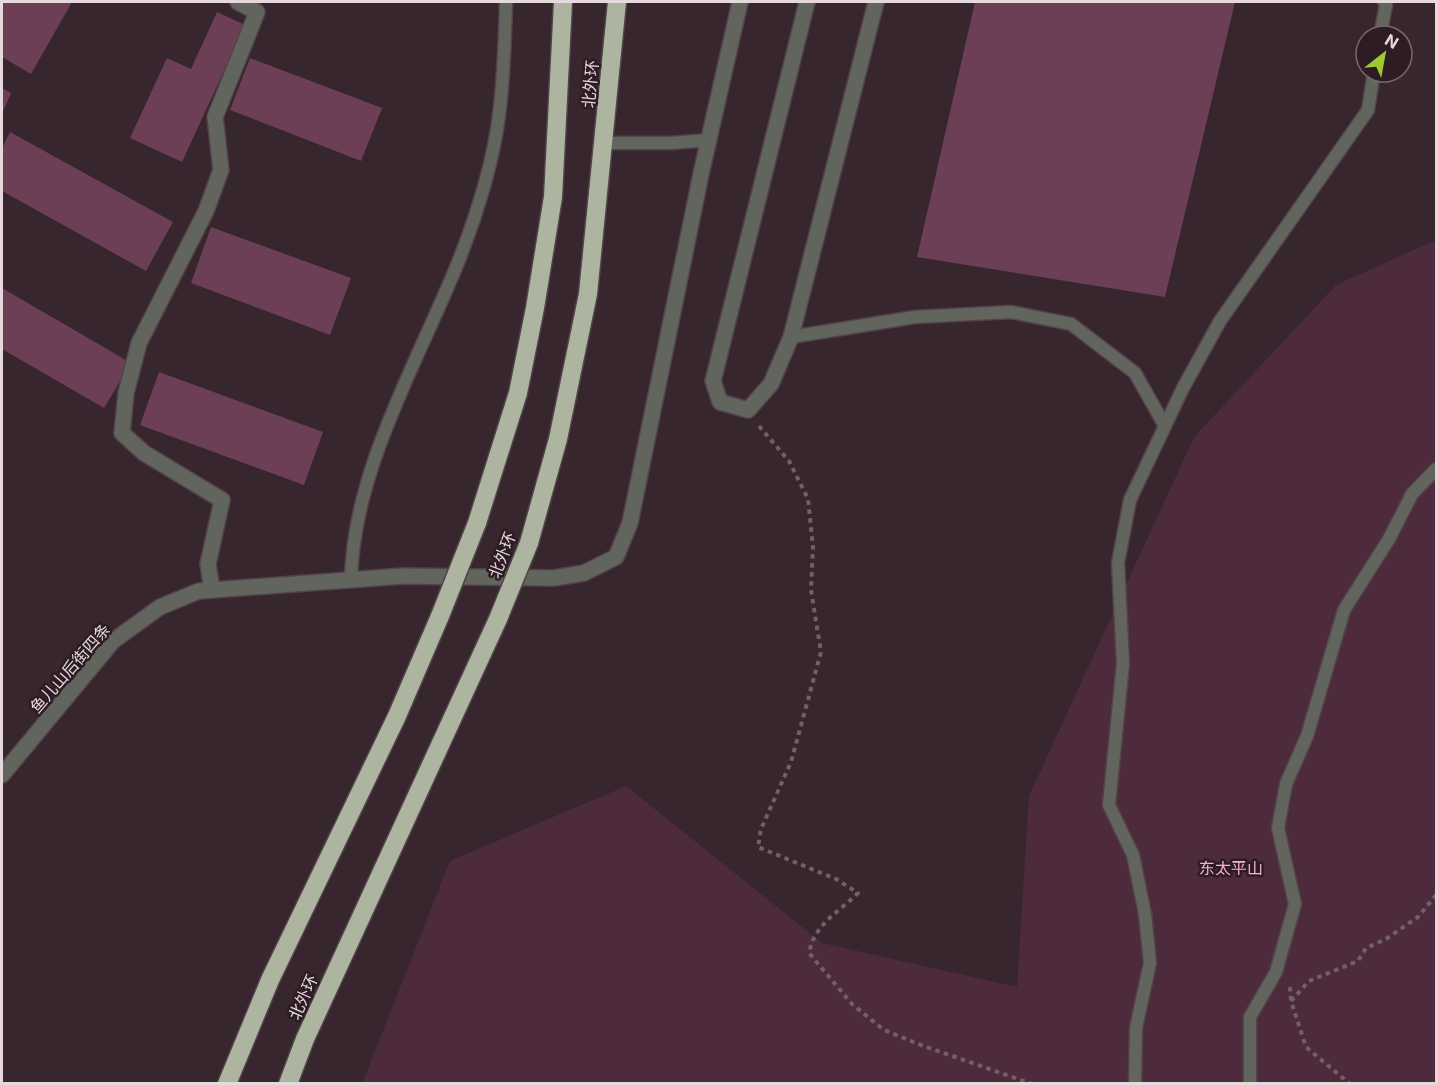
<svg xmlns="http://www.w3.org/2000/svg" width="1438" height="1085" font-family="Inter,'Noto Sans SC',sans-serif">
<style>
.green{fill:#4d2b3c}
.building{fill:#6c3f56}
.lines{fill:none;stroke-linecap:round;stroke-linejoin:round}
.lane-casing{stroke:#53434a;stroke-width:15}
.street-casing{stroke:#53434a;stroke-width:18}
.highway-casing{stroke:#53434a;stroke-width:21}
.path{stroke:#706067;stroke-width:4;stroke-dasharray:4.5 4.5;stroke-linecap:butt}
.lane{stroke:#62655d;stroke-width:12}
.street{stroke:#62655d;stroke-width:15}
.highway{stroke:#adb5a1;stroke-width:18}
.highway-bridge-casing{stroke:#53434a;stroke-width:21;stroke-linecap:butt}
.highway-bridge{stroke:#adb5a1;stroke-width:18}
.labels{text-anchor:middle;stroke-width:5;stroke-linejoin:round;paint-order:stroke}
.street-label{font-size:16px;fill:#e5d9de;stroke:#2d1c24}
.park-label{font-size:16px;fill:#faaed3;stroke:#2d1c24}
</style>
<rect width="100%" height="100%" fill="#37262e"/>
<polygon class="green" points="1436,240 1436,1083 362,1084 450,861 626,786 822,943 1017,987 1029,796 1194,437 1336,285"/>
<g class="building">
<polygon points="2,2 72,2 31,74 2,57"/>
<polygon points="975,2 1235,2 1165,297 917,257"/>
<polygon points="217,12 245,25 182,162 130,138 167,58 191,69"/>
<polygon points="250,58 382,108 361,161 230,110"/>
<polygon points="2,88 11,93 2,114"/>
<polygon points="10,132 173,222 146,271 2,191 2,148"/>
<polygon points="211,227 351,278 330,335 191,283"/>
<polygon points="2,288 131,363 104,408 2,349"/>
<polygon points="159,372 323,432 304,485 140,425"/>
</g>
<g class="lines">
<g class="lane-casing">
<g id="lane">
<polyline points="1380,36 1386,5 1384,2"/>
<polyline points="604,143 671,143 709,140"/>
<polyline points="791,337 915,317 1011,312 1071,324 1135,373 1165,426"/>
<path d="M351 580C353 468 421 357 461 255 477 214 494 159 499 115 504 78 505 39 506 2"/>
<polyline points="1135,1084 1136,1028 1150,963 1145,914 1133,855 1109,805 1123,663 1118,563 1130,500 1183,388 1220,321 1368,110 1374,72"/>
<polyline points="1250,1084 1250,1017 1276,972 1295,904 1278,828 1286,784 1307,736 1344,610 1389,539 1412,494 1436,469"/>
</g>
</g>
<g class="street-casing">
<g id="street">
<polyline points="807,2 713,381 720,402 748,410 771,384 791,337 876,2"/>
<polyline points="212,590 208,564 222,500 144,453 122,433 126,393 139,343 206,211 221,170 215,117 257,12 238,2"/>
<polyline points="2,775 113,641 160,607 199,591 403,576 554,578 584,573 616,557 630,523 701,174 740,2"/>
</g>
</g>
<g class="highway-casing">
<g id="highway">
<polyline points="477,523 518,393 535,308 553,197 563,2"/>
<polyline points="529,543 558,439 588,294 617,2"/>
<polyline points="227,1084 270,980 397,716 440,616"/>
<polyline points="288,1084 305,1039 498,619"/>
</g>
</g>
<g class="path">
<path d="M759 426 789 461 808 499 813 547 811 590 821 652 791 762 761 829 758 847 836 879 858 893C837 914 815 923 809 953L852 1004 884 1030 921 1045 1032 1084"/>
<polyline points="1290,987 1291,1001 1306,1047 1350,1084"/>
<polyline points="1291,1001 1309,981 1358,961 1366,948 1386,939 1418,917 1436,895"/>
</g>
<use href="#lane" class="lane"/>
<use href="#street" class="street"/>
<use href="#highway" class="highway"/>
<g class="highway-bridge-casing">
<g id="highway-bridge">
<polyline points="440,616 477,523"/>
<polyline points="498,619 529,543"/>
</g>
</g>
<use href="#highway-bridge" class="highway-bridge"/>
</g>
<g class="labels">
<g class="street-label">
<text transform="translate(590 84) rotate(-85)" y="6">北外环</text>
<text transform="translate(502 555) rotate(-69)" y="6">北外环</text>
<text transform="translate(70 668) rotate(-49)" y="6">鱼儿山后街四条</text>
<text transform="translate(303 997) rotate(-66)" y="6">北外环</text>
</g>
<g class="park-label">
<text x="1231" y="874">东太平山</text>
</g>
</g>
<rect width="1438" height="1085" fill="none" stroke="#e5d9de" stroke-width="6"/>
<g transform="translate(1384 54) rotate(31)"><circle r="28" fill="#2d1c24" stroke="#77686e" stroke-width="1.5"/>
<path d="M0-4.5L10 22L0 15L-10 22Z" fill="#9fca2e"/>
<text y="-9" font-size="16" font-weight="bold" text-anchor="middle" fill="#e5d9de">N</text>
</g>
</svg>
